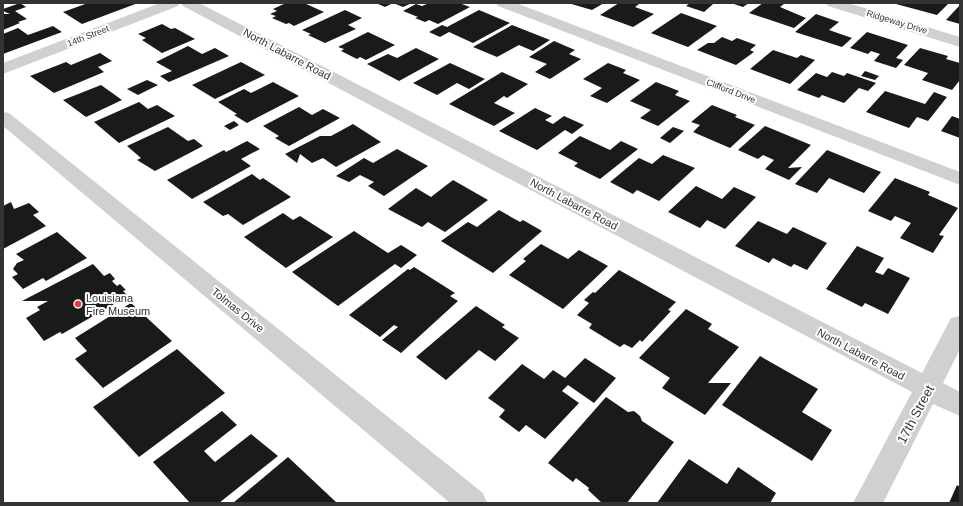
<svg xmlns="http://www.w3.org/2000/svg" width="963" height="506" font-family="Helvetica,sans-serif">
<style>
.building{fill:#1a1a1a}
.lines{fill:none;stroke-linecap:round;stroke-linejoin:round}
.minor{fill:#d0d0d0;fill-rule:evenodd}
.poi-dot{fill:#e63946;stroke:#fff;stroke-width:1.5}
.labels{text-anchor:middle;stroke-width:4;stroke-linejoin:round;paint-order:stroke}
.far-street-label{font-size:9px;fill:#333;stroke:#fff}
.street-label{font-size:11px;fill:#333;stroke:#fff}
.poi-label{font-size:11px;fill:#333;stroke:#fff;text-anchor:start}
.near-street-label{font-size:13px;fill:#333;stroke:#fff}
</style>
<rect width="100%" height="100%" fill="#fff"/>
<g class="building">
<polygon points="20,3 26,7 15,11 27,19 18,22 20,23 3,30 3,14 10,14 3,11 3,9"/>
<polygon points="88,3 138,3 82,24 63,12"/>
<polygon points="286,3 304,3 324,12 294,26 289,23 286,24 272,18 276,16 270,14 277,11 273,9"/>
<polygon points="376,3 412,3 403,7 393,3 385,7"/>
<polygon points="429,3 459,3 470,7 438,24 429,20 425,22 415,18 418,17 403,11 416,4 422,6"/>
<polygon points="568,3 604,3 592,10"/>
<polygon points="619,3 635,3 639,4 635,7 654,14 633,27 600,15"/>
<polygon points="690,3 709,3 713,4 704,12 686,6"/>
<polygon points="731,3 749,3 743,7"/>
<polygon points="763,3 784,4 780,7 806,18 794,28 749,13"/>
<polygon points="897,3 946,3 948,4 937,15 896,4"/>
<polygon points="960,5 960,24 946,20"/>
<polygon points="345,10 362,18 348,25 356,29 325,43 308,35 311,34 302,30"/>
<polygon points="479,10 510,23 473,43 449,32 440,37 429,32 442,25 447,27"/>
<polygon points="681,13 717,26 688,47 651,33"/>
<polygon points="816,14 839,22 829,30 852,38 842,47 795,32"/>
<polygon points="162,24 171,29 175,28 195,39 162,53 142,40 146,38 138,34"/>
<polygon points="512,25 550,40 533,51 519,45 497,57 473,47"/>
<polygon points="53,26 62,32 3,54 3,34 18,28 28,35"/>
<polygon points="368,32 395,45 366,60 360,57 357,59 341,51 344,49 338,47"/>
<polygon points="867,32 908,45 896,58 903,60 896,68 874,61 880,54 871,51 868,54 850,48"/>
<polygon points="722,37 732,41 737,38 756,45 750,50 754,52 736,65 697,50 708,43 714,43"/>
<polygon points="554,41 575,50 569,54 581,59 550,79 535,72 547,64 529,57"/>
<polygon points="188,46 202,54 215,48 229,56 169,82 160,76 172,71 156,62"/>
<polygon points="416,48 439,59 399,81 367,64 388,54 397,58"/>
<polygon points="920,48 948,56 946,59 960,63 960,80 952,90 922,80 928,73 904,65"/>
<polygon points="773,50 797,58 801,55 815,60 790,84 750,69"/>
<polygon points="100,53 112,61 98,67 104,72 54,93 30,76 66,62 71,65"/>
<polygon points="241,62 265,75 215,99 192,85"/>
<polygon points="450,63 485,79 469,89 457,83 437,95 413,83"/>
<polygon points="608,63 626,70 623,73 640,80 607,103 590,96 602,88 583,79"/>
<polygon points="865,71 879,76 875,80 861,76"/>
<polygon points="502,72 528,84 507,98 504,96 494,103 515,113 494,126 449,104"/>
<polygon points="832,72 844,76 847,73 876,83 868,91 859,88 844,103 822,95 819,98 797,90 816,73 827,77"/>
<polygon points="147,80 158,85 138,95 127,89"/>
<polygon points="273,82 299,96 247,123 234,115 237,114 218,102 244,89 251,93"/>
<polygon points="656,82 679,91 675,95 690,101 658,126 640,118 651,110 630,101"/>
<polygon points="101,85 122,100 86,117 63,100"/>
<polygon points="885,91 925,104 934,92 947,97 928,121 917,117 909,128 866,112"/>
<polygon points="139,102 148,109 157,105 175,116 119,143 94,122"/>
<polygon points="712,105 737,115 735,117 755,125 730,148 693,132 700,125 691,122"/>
<polygon points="299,107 312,115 323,109 340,118 289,146 275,138 279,136 263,126"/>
<polygon points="535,108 552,116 545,120 553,124 564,116 584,125 572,134 565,130 537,150 499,131"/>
<polygon points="952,116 960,119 960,138 941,131"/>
<polygon points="234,121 239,125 230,130 224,126"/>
<polygon points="353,124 381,142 336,167 323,158 312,163 300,154 297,163 285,154 320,136 331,136"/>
<polygon points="765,126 811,145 788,168 802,167 789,180 765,169 774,160 763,155 758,159 738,150"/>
<polygon points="168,127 188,141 194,139 203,146 155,171 137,160 141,158 127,146"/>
<polygon points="673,127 684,131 670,143 660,138"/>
<polygon points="580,136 610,150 621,141 638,149 600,179 574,166 578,163 558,153"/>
<polygon points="247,141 260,149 241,159 251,166 192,199 167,180 224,150 226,152"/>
<polygon points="397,149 428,166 384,196 368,186 374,182 360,175 349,182 336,176 364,158 373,163"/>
<polygon points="827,150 881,172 864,193 829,178 817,193 795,184"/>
<polygon points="663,155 695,168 659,201 637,190 633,194 610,182 639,158 652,164"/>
<polygon points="252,174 260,180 263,178 291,197 243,225 228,214 223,216 203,202"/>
<polygon points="895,178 930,192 928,195 958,208 939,235 944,236 933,253 900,238 911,223 895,216 891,221 868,211"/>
<polygon points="453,180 488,200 445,232 428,222 422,227 388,209 416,188 431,197"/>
<polygon points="696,186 722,199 734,187 756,197 725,229 707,220 700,228 668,212"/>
<polygon points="11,202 14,209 29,203 39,212 33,215 46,226 3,249 3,206"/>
<polygon points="499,210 520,222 523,220 542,231 493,273 441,241 468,222 477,227"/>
<polygon points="283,213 293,220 300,216 333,237 286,268 244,237"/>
<polygon points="758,221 787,234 793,227 827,243 807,270 794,264 791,267 773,258 769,263 735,246"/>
<polygon points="354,231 388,253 401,245 417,255 401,268 395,264 338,306 292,272"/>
<polygon points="57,232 87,258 46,281 43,278 23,289 12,277 18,274 13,269 17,263 24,260 16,254"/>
<polygon points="541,244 568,259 579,250 608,266 563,309 509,275 526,261 523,259"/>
<polygon points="857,246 884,258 875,272 883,275 888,268 910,278 888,314 865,303 862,307 826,289"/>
<polygon points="93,264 104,276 110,273 115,279 112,281 117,286 120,284 126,290 123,291 128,296 62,334 60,332 44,341 26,318 40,310 37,307 48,301 22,301"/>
<polygon points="414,267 455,293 450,296 458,301 401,353 382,340 398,327 394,325 380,337 349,315 408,269 410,270"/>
<polygon points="619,270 676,302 668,310 671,311 642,342 640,340 632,348 624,344 620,347 589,328 592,324 577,315 589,303 584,300 593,292 595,293"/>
<polygon points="131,303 172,341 103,388 75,359 87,351 75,338"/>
<polygon points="476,306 505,325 502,327 519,338 495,361 479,350 446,380 416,357"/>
<polygon points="686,309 712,324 708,329 739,347 708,383 731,383 705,415 662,388 670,378 639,358"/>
<polygon points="177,349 225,393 139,457 93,407"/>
<polygon points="760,356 818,389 802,412 832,430 812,461 722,405"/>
<polygon points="585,358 616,378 594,403 568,385 562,391 579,403 545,439 526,425 519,432 499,417 505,410 488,398 522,364 544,379 553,370 565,378"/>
<polygon points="606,397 628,412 634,411 640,416 642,421 674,442 627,503 602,503 588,490 589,488 576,478 573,482 548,463"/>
<polygon points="222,411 237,425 204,451 215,462 251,434 278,456 219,503 190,503 153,462"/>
<polygon points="288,457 337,503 233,503"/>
<polygon points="689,459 727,484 738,467 776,493 770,503 657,503"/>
<polygon points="957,485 960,487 960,503 949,503"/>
</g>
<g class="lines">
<g class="minor">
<polygon points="160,3 180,3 178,6 3,74 3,63"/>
<polygon points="181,3 199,3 922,373 951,318 960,316 960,349 943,383 960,392 960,416 933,404 883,503 853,503 912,392 183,6"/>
<polygon points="496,3 516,3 960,172 960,185 498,6"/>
<polygon points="826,3 848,3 960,37 960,47 828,6"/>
<polygon points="3,112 9,113 483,493 487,503 450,503 3,126"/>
</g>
</g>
<circle class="poi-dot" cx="78" cy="304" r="4"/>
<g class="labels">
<g class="far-street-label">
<text transform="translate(897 22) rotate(17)" y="3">Ridgeway Drive</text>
<text transform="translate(88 36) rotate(-21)" y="3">14th Street</text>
<text transform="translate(731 91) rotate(21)" y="3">Clifford Drive</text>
</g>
<g class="street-label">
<text transform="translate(287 54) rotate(28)" y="4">North Labarre Road</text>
<text transform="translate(574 204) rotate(28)" y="4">North Labarre Road</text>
<text transform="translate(238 310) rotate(39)" y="4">Tolmas Drive</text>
<text transform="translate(861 354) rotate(28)" y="4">North Labarre Road</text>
</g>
<g class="poi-label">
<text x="86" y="302">Louisiana<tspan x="86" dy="13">Fire Museum</tspan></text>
</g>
<g class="near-street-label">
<text transform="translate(915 414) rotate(-62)" y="5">17th Street</text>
</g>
</g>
<rect width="963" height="506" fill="none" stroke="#333333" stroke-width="8"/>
</svg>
